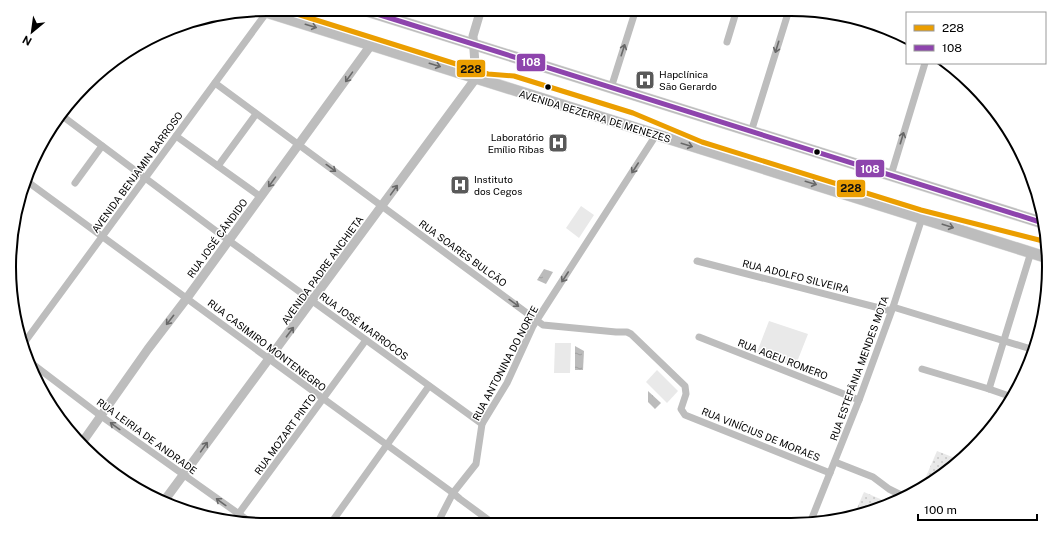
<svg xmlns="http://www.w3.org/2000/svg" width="1058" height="534" font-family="'Public Sans',sans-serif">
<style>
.grass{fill:url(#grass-dots)}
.pitch{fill:#e9e9e9}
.water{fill:url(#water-ripples)}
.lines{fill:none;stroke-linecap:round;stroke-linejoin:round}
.primary-casing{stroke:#dbdbdb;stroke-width:12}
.minor{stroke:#bdbdbd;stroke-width:7}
.tertiary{stroke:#bdbdbd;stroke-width:9}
.primary{stroke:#bdbdbd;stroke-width:11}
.bus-1-casing{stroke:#fff;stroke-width:8}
.bus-2-casing{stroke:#fff;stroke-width:8}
.bus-1{stroke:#eb9e00;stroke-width:5}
.bus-2{stroke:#8e44ad;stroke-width:5}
.oneway{stroke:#686868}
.bus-dot{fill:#000;stroke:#fff;stroke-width:1.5}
.labels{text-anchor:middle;stroke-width:3;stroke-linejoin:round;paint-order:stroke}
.poi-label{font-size:10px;fill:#000;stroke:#fff;text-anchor:start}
.street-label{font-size:10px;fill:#000;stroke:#fff}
.rim{fill:none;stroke:#000;stroke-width:2}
.line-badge{stroke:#fff;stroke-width:1.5}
.badge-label{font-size:11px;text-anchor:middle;font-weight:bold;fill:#fff}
.pale-badge-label{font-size:11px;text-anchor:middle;font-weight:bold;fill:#111}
</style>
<defs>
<pattern id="grass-dots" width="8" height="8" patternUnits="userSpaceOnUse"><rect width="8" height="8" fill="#e9e9e9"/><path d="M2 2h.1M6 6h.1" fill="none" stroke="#c6c6c6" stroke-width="1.8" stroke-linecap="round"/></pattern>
<pattern id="water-ripples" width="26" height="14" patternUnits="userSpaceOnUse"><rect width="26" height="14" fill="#bbb"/><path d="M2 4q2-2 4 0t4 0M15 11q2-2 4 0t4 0" fill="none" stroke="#9f9f9f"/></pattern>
</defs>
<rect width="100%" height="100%" fill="#fff"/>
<g class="grass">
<polygon points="937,451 960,460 948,472 921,488"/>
<polygon points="864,492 892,504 854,515"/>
</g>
<g class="pitch">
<polygon points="581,206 594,215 579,238 566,228"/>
<polygon points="769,321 808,334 795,367 757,352"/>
<polygon points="555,343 571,343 570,373 554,373"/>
<polygon points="657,370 678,391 667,403 646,382"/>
</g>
<g class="water">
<polygon points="544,269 553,272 546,284 537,280"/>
<polygon points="575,346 584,351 583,370 575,370"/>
<polygon points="648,391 661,403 655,409 648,402"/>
</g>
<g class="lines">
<g class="primary-casing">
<g id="primary">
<polyline points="361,9 1040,222"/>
<polyline points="260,10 1045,257"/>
</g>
</g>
<g class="minor">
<polyline points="727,42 737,9"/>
<polyline points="215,83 543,325 616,332 627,332 631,334 685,386 686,394 681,409 685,415 830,473"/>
<polyline points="611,88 636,9"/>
<polyline points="61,115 224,237 482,424"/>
<polyline points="51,127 58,118"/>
<polyline points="751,132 789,10"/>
<polyline points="176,136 261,197"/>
<polyline points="218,166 256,114"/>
<polyline points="891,175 925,63"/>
<polyline points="28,182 317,394 453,493 460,499 494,524"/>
<polyline points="75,183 102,146"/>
<polyline points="697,261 891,311"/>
<polyline points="893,307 1031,349"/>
<polyline points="699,337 859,400"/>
<polyline points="24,343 267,12"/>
<polyline points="30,362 101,416 253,524"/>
<polyline points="922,369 989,389 1012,397"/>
<polyline points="989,389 1031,252"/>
<polyline points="835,462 873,477 889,489 905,497"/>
<polyline points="234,520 366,340"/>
<polyline points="331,523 429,386"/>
<polyline points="810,523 859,400 893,307 922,218"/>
<polyline points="437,524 453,493 476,464 482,424 507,383 533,326 656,135"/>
</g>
<g class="tertiary">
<polyline points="81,444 148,349 187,298 371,45"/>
<polyline points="164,501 476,78 473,36 481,9"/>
</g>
<use href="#primary" class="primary"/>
<g class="bus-1-casing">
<polyline id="bus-1" points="281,9 488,74 514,76 633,113 702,142 921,210 1043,241"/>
</g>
<g class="bus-2-casing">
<polyline id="bus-2" points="361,9 1040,222"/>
</g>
<use href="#bus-1" class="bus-1"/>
<use href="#bus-2" class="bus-2"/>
</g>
<defs><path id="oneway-shaft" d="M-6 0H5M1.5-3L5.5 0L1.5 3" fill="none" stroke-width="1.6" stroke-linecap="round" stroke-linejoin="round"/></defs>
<g class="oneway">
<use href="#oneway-shaft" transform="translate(311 26) rotate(17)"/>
<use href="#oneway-shaft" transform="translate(777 47) rotate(107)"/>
<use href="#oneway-shaft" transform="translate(623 50) rotate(-72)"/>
<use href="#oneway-shaft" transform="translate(435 65) rotate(17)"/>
<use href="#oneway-shaft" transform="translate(349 77) rotate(126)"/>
<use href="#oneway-shaft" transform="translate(902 138) rotate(-73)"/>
<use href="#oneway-shaft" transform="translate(687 145) rotate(17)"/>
<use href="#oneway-shaft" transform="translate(331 168) rotate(36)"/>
<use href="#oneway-shaft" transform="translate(635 168) rotate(123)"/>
<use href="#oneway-shaft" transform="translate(272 182) rotate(126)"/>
<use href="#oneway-shaft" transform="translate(811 183) rotate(17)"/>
<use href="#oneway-shaft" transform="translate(394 190) rotate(-54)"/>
<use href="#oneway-shaft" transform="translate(948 226) rotate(18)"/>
<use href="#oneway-shaft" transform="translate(565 277) rotate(123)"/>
<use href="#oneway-shaft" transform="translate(514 303) rotate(36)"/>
<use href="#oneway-shaft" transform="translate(170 320) rotate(128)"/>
<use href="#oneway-shaft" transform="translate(290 332) rotate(-53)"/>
<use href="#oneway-shaft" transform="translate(115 426) rotate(-144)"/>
<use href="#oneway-shaft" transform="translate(204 447) rotate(-55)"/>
<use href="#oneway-shaft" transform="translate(221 502) rotate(-144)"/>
</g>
<defs>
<g id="hospital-square" transform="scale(1)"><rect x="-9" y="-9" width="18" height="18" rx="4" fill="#595959" stroke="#fff"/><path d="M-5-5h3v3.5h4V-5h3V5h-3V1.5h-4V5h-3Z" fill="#fff"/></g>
</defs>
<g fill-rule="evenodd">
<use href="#hospital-square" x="645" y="80"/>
<use href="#hospital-square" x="558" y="143"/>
<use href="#hospital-square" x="460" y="185"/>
</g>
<g class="bus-dot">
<circle cx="548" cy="87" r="3.5"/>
<circle cx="817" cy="152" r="3.5"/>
</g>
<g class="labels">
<g class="poi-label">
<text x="659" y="78">Hapclínica<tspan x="659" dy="12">São Gerardo</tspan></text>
<text x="544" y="141" text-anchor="end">Laboratório<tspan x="544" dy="12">Emílio Ribas</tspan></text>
<text x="474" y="183">Instituto<tspan x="474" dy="12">dos Cegos</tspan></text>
</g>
<g class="street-label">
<text transform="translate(595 116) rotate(17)" y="4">AVENIDA BEZERRA DE MENEZES</text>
<text transform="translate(137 172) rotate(-54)" y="4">AVENIDA BENJAMIN BARROSO</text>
<text transform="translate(217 238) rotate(-54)" y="4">RUA JOSÉ CÂNDIDO</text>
<text transform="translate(463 253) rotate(36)" y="4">RUA SOARES BULCÃO</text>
<text transform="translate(322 270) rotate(-54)" y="4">AVENIDA PADRE ANCHIETA</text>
<text transform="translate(796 276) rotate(14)" y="4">RUA ADOLFO SILVEIRA</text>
<text transform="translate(364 326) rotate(36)" y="4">RUA JOSÉ MARROCOS</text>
<text transform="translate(267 345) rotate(37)" y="4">RUA CASIMIRO MONTENEGRO</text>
<text transform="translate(783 359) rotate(21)" y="4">RUA AGEU ROMERO</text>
<text transform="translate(505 363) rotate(-62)" y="4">RUA ANTONINA DO NORTE</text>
<text transform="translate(859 368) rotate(-70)" y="4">RUA ESTEFÂNIA MENDES MOTA</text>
<text transform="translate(285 434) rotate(-54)" y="4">RUA MOZART PINTO</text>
<text transform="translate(761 434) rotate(22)" y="4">RUA VINÍCIUS DE MORAES</text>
<text transform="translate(147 436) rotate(36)" y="4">RUA LEIRIA DE ANDRADE</text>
</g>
</g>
<path d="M0 0H1058V534H0ZM267 16H791A251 251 0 0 1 1042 267V267A251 251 0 0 1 791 518H267A251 251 0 0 1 16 267V267A251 251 0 0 1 267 16Z" fill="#fff" fill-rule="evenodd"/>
<path class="rim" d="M267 16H791A251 251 0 0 1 1042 267V267A251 251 0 0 1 791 518H267A251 251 0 0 1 16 267V267A251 251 0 0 1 267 16Z"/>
<g class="line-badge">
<rect x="516" y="53" width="30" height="19" rx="4" fill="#8e44ad"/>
<rect x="456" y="59" width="30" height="19" rx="4" fill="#eb9e00"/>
<rect x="855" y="159" width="30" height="19" rx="4" fill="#8e44ad"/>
<rect x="836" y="179" width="30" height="19" rx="4" fill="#eb9e00"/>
</g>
<g class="badge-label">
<text x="531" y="66">108</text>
<text x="870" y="173">108</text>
</g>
<g class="pale-badge-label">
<text x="471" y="73">228</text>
<text x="851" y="192">228</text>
</g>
<rect x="906" y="12" width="140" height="52" fill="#ffffff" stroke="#999999"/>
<rect x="914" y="25" width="20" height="6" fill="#eb9e00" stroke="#999999"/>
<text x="942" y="32" font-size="12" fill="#000000">228</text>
<rect x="914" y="45" width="20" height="6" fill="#8e44ad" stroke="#999999"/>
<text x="942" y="52" font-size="12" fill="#000000">108</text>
<g transform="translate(32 32) rotate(209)" stroke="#ffffff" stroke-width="3" paint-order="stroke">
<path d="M0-3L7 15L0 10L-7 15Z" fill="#000000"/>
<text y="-6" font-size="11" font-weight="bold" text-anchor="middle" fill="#000000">N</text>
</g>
<path d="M918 514v6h119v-6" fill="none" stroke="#000000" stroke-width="2"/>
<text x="924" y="514" font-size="12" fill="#000000" stroke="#ffffff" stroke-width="3" paint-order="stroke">100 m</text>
</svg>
